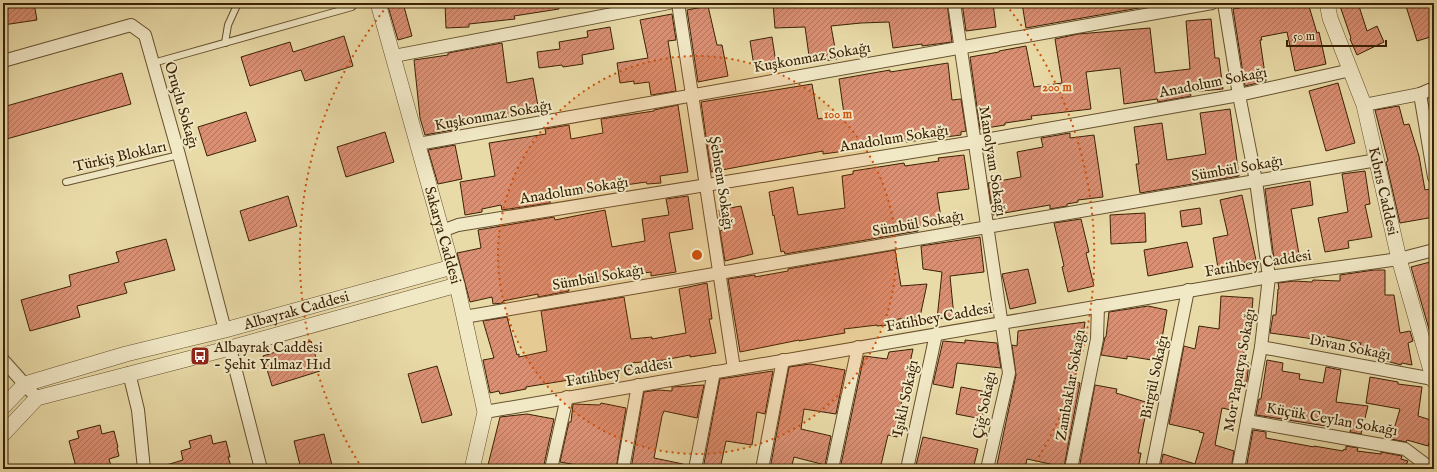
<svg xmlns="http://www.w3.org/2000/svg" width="1437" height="472" font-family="'IM FELL English',serif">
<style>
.building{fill:url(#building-hatch);stroke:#3a2205}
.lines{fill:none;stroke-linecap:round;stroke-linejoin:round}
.service-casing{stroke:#66502e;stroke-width:8}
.minor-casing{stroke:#66502e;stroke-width:14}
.tertiary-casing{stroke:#66502e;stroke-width:16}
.service{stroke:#f1e8c6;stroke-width:6}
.minor{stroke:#f1e8c6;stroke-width:12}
.tertiary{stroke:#f1e8c6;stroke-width:15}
.ring{fill:none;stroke:#ce510b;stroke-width:2;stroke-dasharray:2 4}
.labels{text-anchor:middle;stroke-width:4;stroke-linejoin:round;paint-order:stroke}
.street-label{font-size:15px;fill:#3a2205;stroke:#f1e8c6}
.poi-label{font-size:15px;fill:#3a2205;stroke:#f1e8c6;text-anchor:start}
.centre{fill:#ce510b;stroke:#f1e8c6;stroke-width:2}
.ring-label{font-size:12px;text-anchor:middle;font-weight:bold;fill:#ce510b;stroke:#f1e8c6;stroke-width:4;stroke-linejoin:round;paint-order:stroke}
</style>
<defs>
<pattern id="building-hatch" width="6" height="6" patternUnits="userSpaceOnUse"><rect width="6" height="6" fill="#da8f73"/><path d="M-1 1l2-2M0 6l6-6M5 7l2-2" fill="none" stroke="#b2745c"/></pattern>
</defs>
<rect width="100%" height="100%" fill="#e9dba8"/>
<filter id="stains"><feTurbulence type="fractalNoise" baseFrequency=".005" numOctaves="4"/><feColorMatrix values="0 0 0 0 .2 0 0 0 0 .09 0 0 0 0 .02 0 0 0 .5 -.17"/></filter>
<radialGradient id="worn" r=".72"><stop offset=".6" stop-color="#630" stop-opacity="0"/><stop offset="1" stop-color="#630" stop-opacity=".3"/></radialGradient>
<g class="building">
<polygon points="3,3 34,3 37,20 3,25"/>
<polygon points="387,3 403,3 412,36 398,40"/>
<polygon points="445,3 559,3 559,9 514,16 515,19 469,24 469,27 446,28"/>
<polygon points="773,3 798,3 798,5 812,3 947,3 952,42 922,46 922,44 893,48 889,22 861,23 831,26 837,59 810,63 805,27 775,28"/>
<polygon points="962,3 993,3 996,27 966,31"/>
<polygon points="1022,3 1150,3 1150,6 1026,28"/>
<polygon points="1278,3 1308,3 1317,33 1319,32 1326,64 1295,71 1287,32 1261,37 1262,40 1260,40 1266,81 1245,86 1233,9 1257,5 1257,7"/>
<polygon points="1339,3 1358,3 1367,31 1377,26 1384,42 1357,55 1350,39 1351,38"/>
<polygon points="1405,3 1434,3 1434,36 1417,41"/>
<polygon points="708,6 717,45 722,45 728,76 698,82 687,10"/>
<polygon points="672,14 676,40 668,41 676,91 651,95 649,82 634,84 634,81 620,83 617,63 648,58 640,20"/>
<polygon points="1211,19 1215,58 1219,58 1223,89 1190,92 1191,96 1158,102 1157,99 1124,104 1120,68 1086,72 1091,109 1031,116 1032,119 1005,123 1005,125 980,129 970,57 999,52 999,51 1026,46 1034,87 1062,83 1055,39 1078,34 1150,28 1155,73 1190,69 1186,21"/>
<polygon points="610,27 614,49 582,55 583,64 563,67 562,65 539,68 537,52 560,49 559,42 588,37 587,31"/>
<polygon points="344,36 353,66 305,81 301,70 250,86 241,57 290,42 293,52"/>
<polygon points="772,37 776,63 754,66 750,41"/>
<polygon points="502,43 507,83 533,78 539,112 451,126 452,130 425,135 420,118 414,60 448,55 448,53"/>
<polygon points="948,63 952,100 961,99 966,131 961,132 961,135 906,142 906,139 845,149 845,151 823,154 823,151 711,172 701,102 812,84 818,119 844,114 839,79 890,70 890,72"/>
<polygon points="122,73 131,104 3,140 3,107"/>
<polygon points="1338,83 1355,143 1326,151 1309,91"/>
<polygon points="678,105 688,172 660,176 661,183 647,184 646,182 584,191 550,197 550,203 502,210 501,205 482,209 482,212 465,215 460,182 495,176 489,143 546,134 545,129 569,125 571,139 603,133 601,119 654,111 654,110"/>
<polygon points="1399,106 1404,125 1409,124 1419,156 1425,190 1430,189 1434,210 1434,217 1400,223 1386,162 1388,161 1375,110"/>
<polygon points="1230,109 1239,176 1140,193 1136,164 1139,164 1134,127 1162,123 1167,160 1206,154 1200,113"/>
<polygon points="246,112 256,141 207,156 198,127"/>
<polygon points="385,132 394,162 346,177 337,147"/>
<polygon points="1070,133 1070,138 1094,135 1103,197 1078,200 1078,202 1067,204 1067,206 1050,209 1050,205 993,215 988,183 1021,177 1017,152 1043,147 1041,138"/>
<polygon points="455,145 462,179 438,184 428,150"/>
<polygon points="964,155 969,189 937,193 942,223 917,227 918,231 785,254 784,251 781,252 774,215 773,216 769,192 793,187 798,215 845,208 842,176 853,174 853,171 904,163 905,166 939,161 938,158"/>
<polygon points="1365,171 1370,204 1365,205 1372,237 1348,241 1349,248 1325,252 1318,218 1348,212 1342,174"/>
<polygon points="1310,181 1313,205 1291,209 1299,254 1274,259 1265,189"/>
<polygon points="1242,195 1256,260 1218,268 1213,238 1228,235 1220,200"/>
<polygon points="288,196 297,226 249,241 240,211"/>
<polygon points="688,196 693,229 669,233 676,272 651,276 651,272 568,284 569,291 538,297 538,294 503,301 503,303 493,304 492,297 470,302 457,253 481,248 478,230 554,217 555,220 605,210 612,247 645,241 642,219 669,215 666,199"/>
<polygon points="741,206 753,254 725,261 720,231 723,230 719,210"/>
<polygon points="1200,208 1202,224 1182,227 1180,211"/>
<polygon points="1145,213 1146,242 1111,244 1110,215"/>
<polygon points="1081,219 1089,252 1086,253 1094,286 1068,292 1062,267 1064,266 1054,223"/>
<polygon points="980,237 984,272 950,276 954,317 937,319 942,272 923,269 921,246"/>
<polygon points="166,239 175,270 124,283 127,293 77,306 80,317 30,331 21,300 71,286 69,275 119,262 116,252"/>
<polygon points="1187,242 1193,267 1148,276 1144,250"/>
<polygon points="895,250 901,286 927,284 920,317 898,319 898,324 877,326 877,325 844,329 845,333 799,341 799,340 740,352 728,279 755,275 755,277 788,271 788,269"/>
<polygon points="1434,261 1434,335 1431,336 1411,267"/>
<polygon points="1028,269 1036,303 1010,309 1002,274"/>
<polygon points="1374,270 1385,270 1385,295 1394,295 1400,333 1410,331 1413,341 1408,343 1412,365 1402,363 1401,365 1358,353 1361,343 1326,336 1325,342 1307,338 1270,333 1273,315 1276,315 1278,289 1279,289 1278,283 1294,281 1312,282 1313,280 1340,281 1340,275"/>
<polygon points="707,283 712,319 709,319 716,353 690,357 690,355 664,360 630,363 631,369 569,378 569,380 526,387 526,389 500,394 499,391 490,393 483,360 494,358 483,321 507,317 517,355 519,354 519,357 547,351 541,311 624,297 631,339 652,337 652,339 686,333 679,289"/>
<polygon points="1221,296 1253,298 1251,323 1248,323 1243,362 1249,363 1246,388 1235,386 1231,410 1222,408 1215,445 1234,451 1231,469 1160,469 1163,454 1195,464 1204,433 1199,432 1200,431 1169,424 1184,346 1195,349 1199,326 1219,329"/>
<polygon points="1148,306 1167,310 1158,361 1127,356 1127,359 1101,355 1105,337 1106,337 1109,312"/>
<polygon points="1085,322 1080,356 1078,356 1075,382 1080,383 1064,467 1027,459 1025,469 996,469 1016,375 1012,345 1017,346 1018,331"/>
<polygon points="965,340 997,343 1001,368 957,363 953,388 933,384 943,341 965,343"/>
<polygon points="311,341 320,371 272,386 263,356"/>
<polygon points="913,349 906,381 904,381 897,437 888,435 880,469 840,469 864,356 887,359 889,352"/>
<polygon points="1267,360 1283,363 1282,371 1300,374 1299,379 1323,383 1326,367 1341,370 1336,402 1368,406 1361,434 1350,432 1351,427 1326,424 1326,426 1256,415 1259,399 1261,399"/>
<polygon points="810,364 845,370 836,414 804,409 801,429 831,436 825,465 794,457 791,469 770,469 789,367"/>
<polygon points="437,366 452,415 422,423 408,374"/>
<polygon points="773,371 765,414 757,412 752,445 726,441 720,469 703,469 720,379"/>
<polygon points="1370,377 1398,382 1398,384 1422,387 1418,416 1434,421 1434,428 1428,446 1407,440 1406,442 1391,439 1400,409 1366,403"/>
<polygon points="704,385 697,418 664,411 662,416 654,458 683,464 682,469 631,469 644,392 658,390 672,391 672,387"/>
<polygon points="1095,385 1117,389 1116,393 1149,403 1144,422 1138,453 1141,453 1138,469 1079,469"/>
<polygon points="961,387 987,392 982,419 956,414"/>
<polygon points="601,403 626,408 616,469 588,469 588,467 560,462 569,422 571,422 573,404 600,405"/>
<polygon points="527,414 554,419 543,469 527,469 514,467 514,469 487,469 500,417"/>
<polygon points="100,425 102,434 114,431 118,447 117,448 119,456 109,459 111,466 99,469 88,469 86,464 76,467 69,441 79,438 77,431"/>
<polygon points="1253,430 1266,432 1266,438 1314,447 1314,446 1343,451 1344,449 1346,450 1346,446 1358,448 1357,451 1381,454 1381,452 1402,456 1401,459 1408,461 1404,469 1246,469"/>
<polygon points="324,434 333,469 301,469 294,441"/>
<polygon points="211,435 213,444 226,441 230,457 228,457 231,466 219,469 163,469 163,466 183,460 181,451 191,448 189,441"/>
<polygon points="923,437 978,449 973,469 915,469"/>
</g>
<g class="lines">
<g class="service-casing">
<g id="service">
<polyline points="225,43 228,25 238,3"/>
<polyline points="153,63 352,7"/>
<polyline points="66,182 179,155"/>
</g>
</g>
<g class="minor-casing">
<g id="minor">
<polyline points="678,3 734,369"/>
<polyline points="954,3 1009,373 987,469"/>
<polyline points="1224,3 1239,95 1256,181 1269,277 1261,347 1238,469"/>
<polyline points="394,56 669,3"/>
<polyline points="3,61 131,25 145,35 179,155 225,330"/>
<polyline points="1420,94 1434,177"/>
<polyline points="1364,105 1420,94 1434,88"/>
<polyline points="418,144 1212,3"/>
<polyline points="442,231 458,225 974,142 1239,95 1351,70"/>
<polyline points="464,317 1377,160"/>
<polyline points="1261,347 1433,379"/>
<polyline points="230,348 261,469"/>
<polyline points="3,360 37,398"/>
<polyline points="129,373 138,410 144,469"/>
<polyline points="485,412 1269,277 1399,259 1434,250"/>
<polyline points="1247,421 1405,449 1429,467"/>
<polyline points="551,469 567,397"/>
<polyline points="623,469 638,385"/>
<polyline points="695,469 714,372"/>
<polyline points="762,469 783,360"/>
<polyline points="832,469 858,347"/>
<polyline points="907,469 936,334"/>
<polyline points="1071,469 1097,339 1098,306"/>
<polyline points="1152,469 1188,290"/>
</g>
</g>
<g class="tertiary-casing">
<g id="tertiary">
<path id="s1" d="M378 3 457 285 485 412 472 469"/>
<path id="s2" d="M1327 3 1330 18 1364 105 1399 259 1434 381"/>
<path id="s3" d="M3 407 25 384 126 354 225 330 452 267"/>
<polyline points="3,434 37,398 230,348 457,285"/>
</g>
</g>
<use href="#service" class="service"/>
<use href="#minor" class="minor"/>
<use href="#tertiary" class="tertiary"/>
</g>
<circle cx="697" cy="255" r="199" fill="#ce510b" fill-opacity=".12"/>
<g class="ring">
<circle cx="697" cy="255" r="199"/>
<path d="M362 468A397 397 0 0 1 388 5M1006 5A397 397 0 0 1 1032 468"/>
</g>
<defs>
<g id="bus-square" transform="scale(1)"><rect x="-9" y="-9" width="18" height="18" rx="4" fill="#8f2418" stroke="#f1e8c6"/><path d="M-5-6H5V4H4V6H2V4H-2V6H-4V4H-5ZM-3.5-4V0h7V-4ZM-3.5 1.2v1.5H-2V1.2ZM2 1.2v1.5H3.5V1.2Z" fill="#fff"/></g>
</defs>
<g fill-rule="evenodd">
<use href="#bus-square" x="200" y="356"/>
</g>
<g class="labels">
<g class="street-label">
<text transform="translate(812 57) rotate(-10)" y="5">Kuşkonmaz Sokağı</text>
<text transform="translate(1213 82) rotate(-11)" y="5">Anadolum Sokağı</text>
<text transform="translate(182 105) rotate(74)" y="5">Oruçlu Sokağı</text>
<text transform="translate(493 115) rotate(-10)" y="5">Kuşkonmaz Sokağı</text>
<text transform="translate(894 138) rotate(-9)" y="5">Anadolum Sokağı</text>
<text transform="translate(120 156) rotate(-13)" y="5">Türkiş Blokları</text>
<text transform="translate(993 161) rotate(81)" y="5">Manolyam Sokağı</text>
<text transform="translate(1237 168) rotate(-10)" y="5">Sümbül Sokağı</text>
<text transform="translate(722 183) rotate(81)" y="5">Şebnem Sokağı</text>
<text transform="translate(574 190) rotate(-9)" y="5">Anadolum Sokağı</text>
<text dy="5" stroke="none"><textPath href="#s2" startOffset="197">Kıbrıs Caddesi</textPath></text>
<text transform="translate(918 223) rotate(-10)" y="5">Sümbül Sokağı</text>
<text dy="5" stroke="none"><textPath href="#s1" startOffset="241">Sakarya Caddesi</textPath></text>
<text transform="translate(1258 263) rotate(-9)" y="5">Fatihbey Caddesi</text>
<text transform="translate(598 277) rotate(-10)" y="5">Sümbül Sokağı</text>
<text dy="5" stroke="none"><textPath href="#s3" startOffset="313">Albayrak Caddesi</textPath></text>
<text transform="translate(939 317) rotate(-10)" y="5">Fatihbey Caddesi</text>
<text transform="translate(1350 347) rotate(11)" y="5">Divan Sokağı</text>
<text transform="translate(1239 370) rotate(-80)" y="5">Mor Papatya Sokağı</text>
<text transform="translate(619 372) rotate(-10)" y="5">Fatihbey Caddesi</text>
<text transform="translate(1154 377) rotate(-78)" y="5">Birgül Sokağı</text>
<text transform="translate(1070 385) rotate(-80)" y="5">Zambaklar Sokağı</text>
<text transform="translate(905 398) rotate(-78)" y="5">Işıklı Sokağı</text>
<text transform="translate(984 405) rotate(-79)" y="5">Çiğ Sokağı</text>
<text transform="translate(1332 419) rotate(10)" y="5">Küçük Ceylan Sokağı</text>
</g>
<g class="poi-label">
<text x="214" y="352">Albayrak Caddesi<tspan x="214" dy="17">- Şehit Yılmaz Hıd</tspan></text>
</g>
</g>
<circle cx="697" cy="255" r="6" class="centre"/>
<g class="ring-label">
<text x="1057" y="91">200 m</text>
<text x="838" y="118">100 m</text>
</g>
<rect width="1437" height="472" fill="none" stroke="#e9dba8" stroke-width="16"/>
<rect x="4" y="4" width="1429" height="464" fill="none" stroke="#3a2205" stroke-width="2"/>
<rect x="8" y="8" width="1421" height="456" fill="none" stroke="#3a2205"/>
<path d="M1287 40v6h99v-6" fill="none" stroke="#3a2205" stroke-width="2"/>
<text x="1293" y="40" font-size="12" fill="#3a2205" stroke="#f1e8c6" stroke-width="3" paint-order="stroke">50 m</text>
<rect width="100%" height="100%" filter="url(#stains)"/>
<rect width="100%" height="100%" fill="url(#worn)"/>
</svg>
